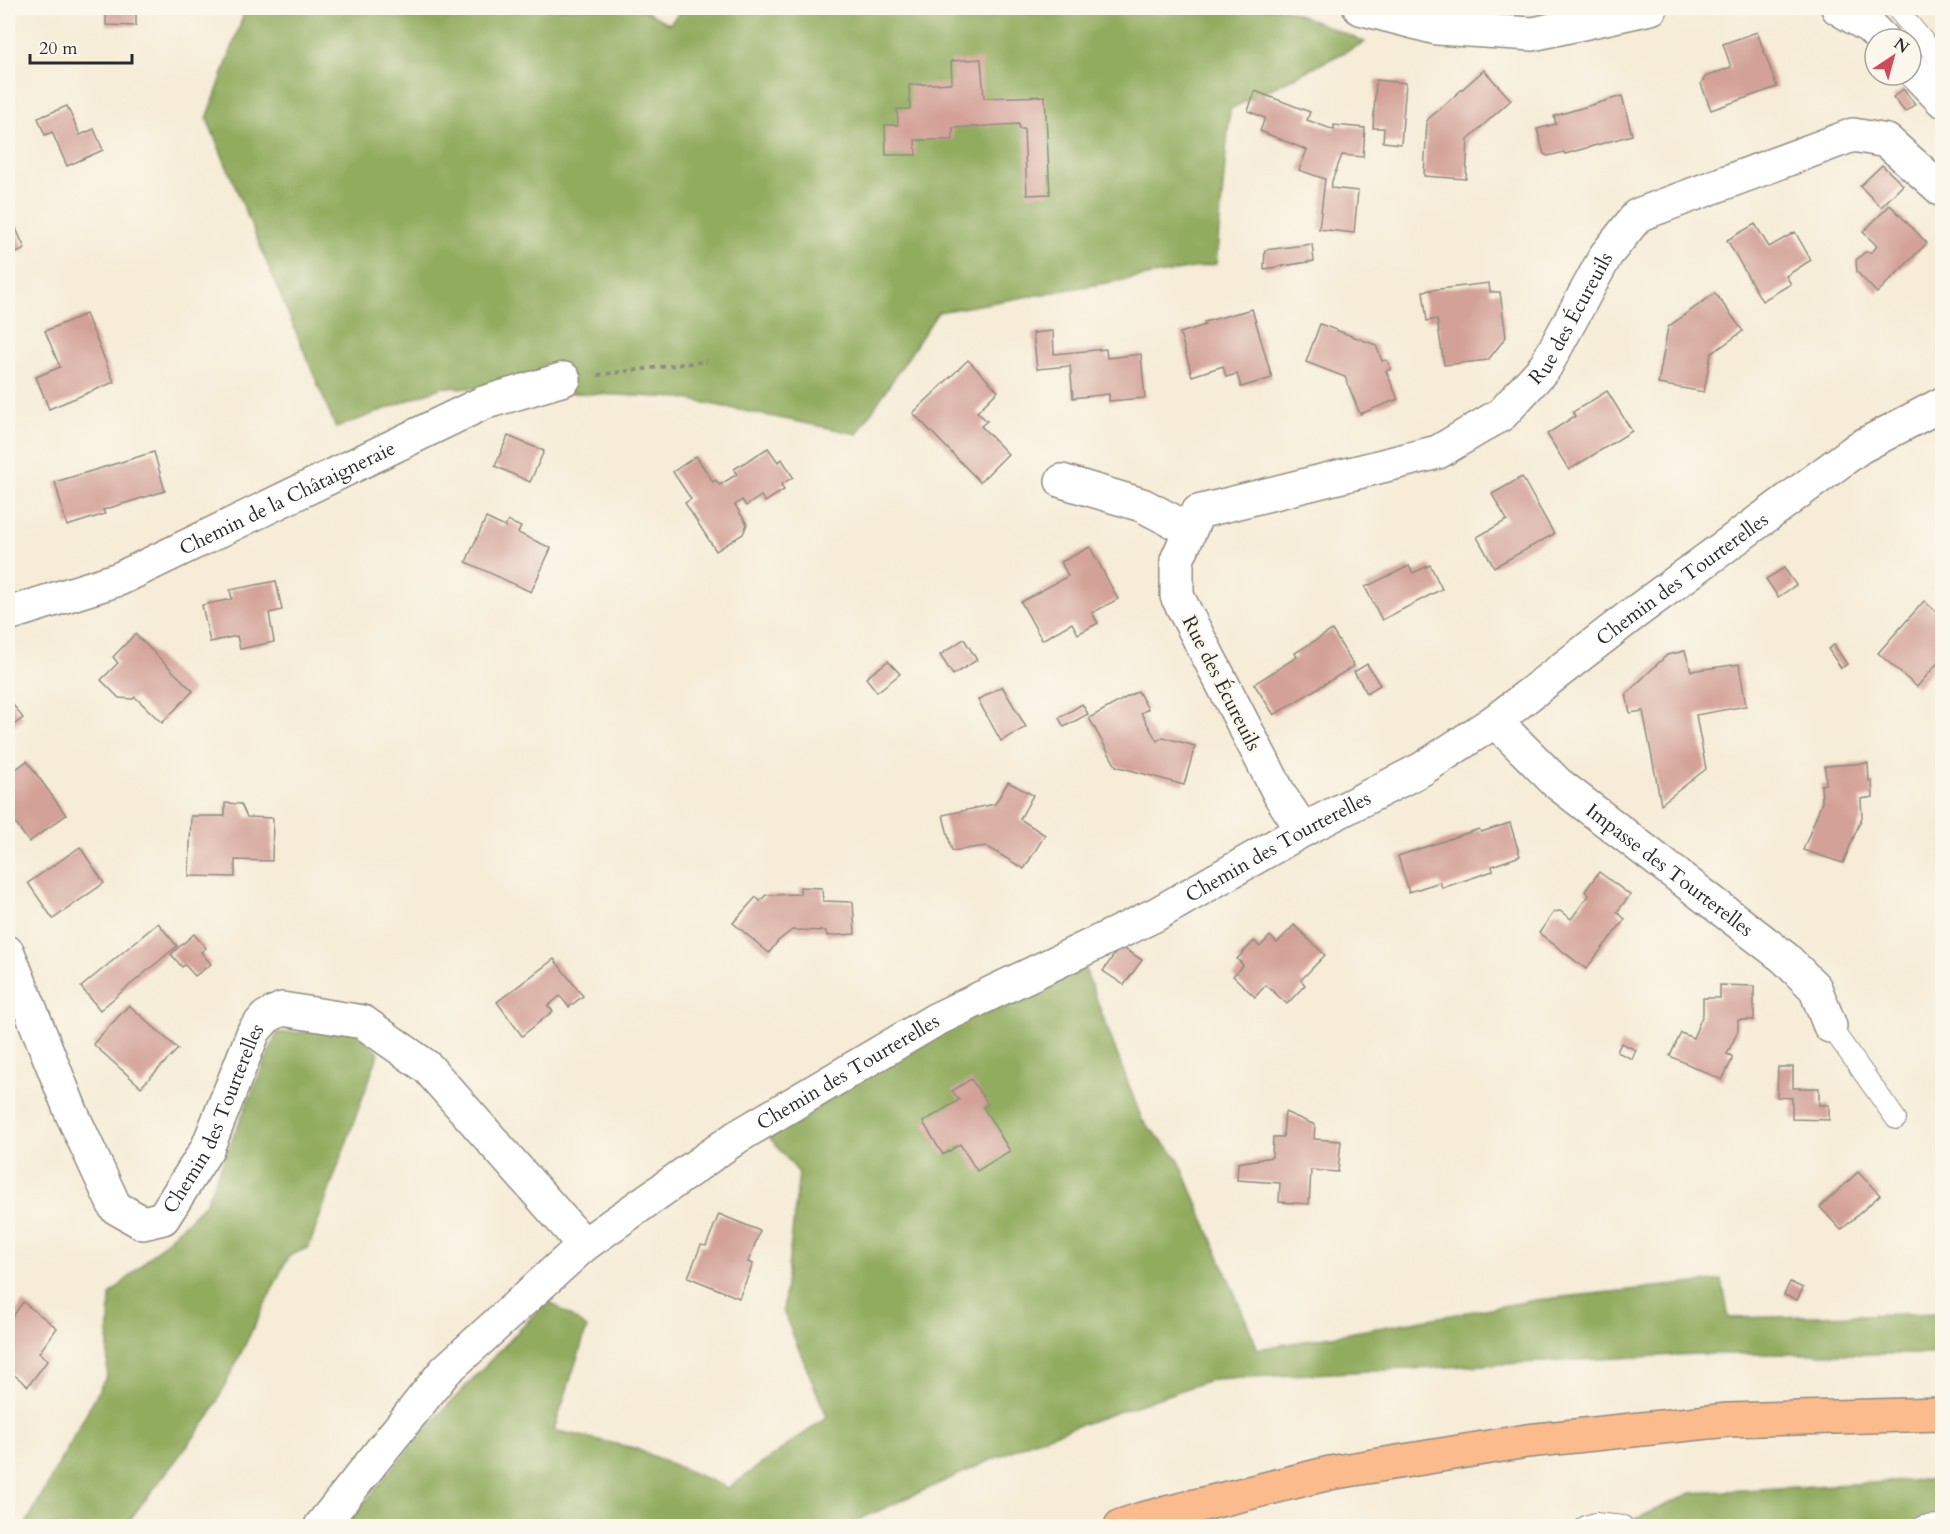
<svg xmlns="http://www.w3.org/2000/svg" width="1950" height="1534" font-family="Cardo,serif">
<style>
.forest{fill:#92ac5e;stroke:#5e6c44;stroke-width:1.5}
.building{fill:#d3a197}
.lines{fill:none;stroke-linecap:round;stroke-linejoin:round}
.service-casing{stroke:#908c81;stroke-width:22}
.minor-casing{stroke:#908c81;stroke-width:36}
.primary-casing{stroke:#908c81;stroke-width:36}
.path{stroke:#908c81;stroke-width:4;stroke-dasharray:4.5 4.5;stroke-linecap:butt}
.service{stroke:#fff;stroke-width:20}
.minor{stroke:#fff;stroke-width:33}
.primary{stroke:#fbbb8c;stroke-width:33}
.labels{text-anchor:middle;stroke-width:5;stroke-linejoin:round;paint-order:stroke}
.street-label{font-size:20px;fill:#2b2b2b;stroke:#fbf7ec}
</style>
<rect width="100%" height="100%" fill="#fbf7ec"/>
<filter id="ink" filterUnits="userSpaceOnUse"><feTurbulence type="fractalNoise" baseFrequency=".0167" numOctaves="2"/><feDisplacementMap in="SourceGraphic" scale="12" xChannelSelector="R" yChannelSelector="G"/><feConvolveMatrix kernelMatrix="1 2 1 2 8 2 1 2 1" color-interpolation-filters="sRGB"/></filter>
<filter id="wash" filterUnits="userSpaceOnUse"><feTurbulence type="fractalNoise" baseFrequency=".008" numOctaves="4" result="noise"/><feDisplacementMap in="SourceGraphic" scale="24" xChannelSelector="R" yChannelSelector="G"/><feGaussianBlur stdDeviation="1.35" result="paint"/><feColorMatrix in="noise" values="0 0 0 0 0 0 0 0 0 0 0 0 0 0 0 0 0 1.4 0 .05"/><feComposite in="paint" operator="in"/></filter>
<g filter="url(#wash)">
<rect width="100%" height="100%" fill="#f6ecd7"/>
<g class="forest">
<polygon points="246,8 640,8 669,24 685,8 1283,8 1365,42 1230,109 1216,264 938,312 857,434 681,398 443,387 336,428 207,119"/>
<polygon points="1082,961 1142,1120 1178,1158 1258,1349 1536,1300 1722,1280 1729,1318 1942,1313 1942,1354 1696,1354 1213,1379 1031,1442 845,1526 345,1526 428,1426 548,1300 587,1328 554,1430 634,1448 728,1488 827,1417 783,1311 799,1173 769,1137 939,1027"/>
<polygon points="353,1030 379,1052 309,1247 288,1257 210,1416 125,1526 25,1526 107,1375 110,1295 205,1204 277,1033"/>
<polygon points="1942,1479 1942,1526 1621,1526 1691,1493"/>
</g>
<g id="blocks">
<g class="building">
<polygon points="106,8 136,8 136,26 106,25"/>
<polygon points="1757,32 1777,87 1711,110 1701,84 1705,77 1731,67 1723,44"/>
<polygon points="981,59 984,98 1045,96 1050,194 1027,195 1024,129 1019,129 1019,124 953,128 953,140 915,140 916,155 886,155 885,125 898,125 897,109 910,109 909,85 952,83 951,61"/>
<polygon points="1484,70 1511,100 1468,139 1466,179 1424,176 1427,120"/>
<polygon points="1376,80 1406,83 1401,144 1383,142 1384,128 1373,128"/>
<polygon points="1903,89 1915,104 1905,112 1893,97"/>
<polygon points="1255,91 1310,112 1307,120 1334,130 1334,125 1365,128 1363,157 1342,155 1332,181 1331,188 1358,191 1354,233 1319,229 1325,179 1299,170 1307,150 1260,131 1265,118 1248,111"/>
<polygon points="1622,96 1632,135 1565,154 1564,152 1548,156 1544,154 1537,129 1556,124 1554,116"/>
<polygon points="67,106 80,135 94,129 103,150 67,166 52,132 45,135 38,118"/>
<polygon points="1882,165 1903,185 1881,207 1860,186"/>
<polygon points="1890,205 1927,243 1877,293 1857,272 1856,260 1865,252 1872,252 1877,246 1863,232"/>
<polygon points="8,210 25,249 8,257"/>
<polygon points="1755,224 1769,247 1795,232 1811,260 1786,276 1791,284 1762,301 1727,240"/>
<polygon points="1312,244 1314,261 1264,269 1265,250"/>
<polygon points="1489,283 1490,292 1500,292 1506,337 1488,360 1444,365 1437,319 1427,321 1423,291"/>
<polygon points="1715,293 1743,331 1711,354 1704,392 1658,384 1668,327"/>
<polygon points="1252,309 1272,378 1241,387 1237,374 1226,377 1223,366 1192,376 1180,333 1205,325 1204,322"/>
<polygon points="86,314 114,382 49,409 36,377 60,367 45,331"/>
<polygon points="1320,324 1376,345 1382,361 1387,360 1391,369 1386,371 1398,399 1360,414 1345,377 1306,362"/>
<polygon points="1053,331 1054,354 1106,349 1107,358 1141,354 1145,398 1109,401 1109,394 1073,398 1070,366 1037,369 1033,333"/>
<polygon points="968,360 998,391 977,412 987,421 981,426 1008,454 980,482 913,413"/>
<polygon points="1607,391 1632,431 1569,470 1547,434 1575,416 1573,412"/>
<polygon points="508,436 544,451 530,482 495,466"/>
<polygon points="768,448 778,462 782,459 793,477 781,485 784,490 765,502 761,496 746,506 742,500 735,505 747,524 743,534 716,551 685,503 691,499 673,472 696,456 713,482 716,480 720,485 737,474 734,469"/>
<polygon points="154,452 165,491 103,510 105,514 67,526 55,482"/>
<polygon points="1522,477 1554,534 1494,567 1477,537 1507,520 1492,494"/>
<polygon points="486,518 505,527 508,521 521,527 518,533 551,548 531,592 466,562"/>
<polygon points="1090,547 1118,599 1092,613 1098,623 1078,634 1072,623 1042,640 1021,602 1068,576 1061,562"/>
<polygon points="1430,565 1442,589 1382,620 1365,587 1409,566 1413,573"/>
<polygon points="1784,568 1796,585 1778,597 1766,579"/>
<polygon points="276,581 282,610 269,613 274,642 240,649 237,636 210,642 202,605 232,599 230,590"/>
<polygon points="1924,601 1942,617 1942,658 1917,687 1878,653"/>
<polygon points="1332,630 1354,666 1274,715 1254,684 1297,657 1295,653"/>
<polygon points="135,634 193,691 162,723 135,697 133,699 119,698 101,680 118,663 113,657"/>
<polygon points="964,639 977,660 953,675 940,655"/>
<polygon points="1834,645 1847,664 1841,668 1828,649"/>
<polygon points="1685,651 1691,671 1739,664 1746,706 1696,715 1706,769 1661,804 1643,711 1630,713 1626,694 1667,655"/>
<polygon points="888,661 900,674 877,692 866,678"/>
<polygon points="1367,664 1380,685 1367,693 1354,672"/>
<polygon points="1002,686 1026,727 1001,741 978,700"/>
<polygon points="1138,691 1148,709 1141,713 1157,741 1163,737 1195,746 1184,785 1116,766 1089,718"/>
<polygon points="8,698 23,718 8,729"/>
<polygon points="1082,704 1088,714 1064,727 1059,718"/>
<polygon points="27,761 66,815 29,842 8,813 8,775"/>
<polygon points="1868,763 1869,781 1872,781 1873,797 1861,799 1862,817 1843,863 1803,850 1822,802 1821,785 1826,784 1825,766"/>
<polygon points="1008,782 1033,795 1020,819 1045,835 1024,869 986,846 952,851 943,815 995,804"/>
<polygon points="225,803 241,804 247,817 273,818 272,861 235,860 235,877 189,876 191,816 225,816"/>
<polygon points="1510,823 1520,856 1492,866 1493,871 1442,888 1440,882 1409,892 1398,856 1479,829 1481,832"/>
<polygon points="80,847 104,883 53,919 28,883"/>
<polygon points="1599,872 1630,895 1617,912 1625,919 1586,969 1539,933 1554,912 1560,911 1571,919 1589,895 1585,891"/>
<polygon points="800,887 822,888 823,901 853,902 855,934 827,936 826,931 792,930 778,941 769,953 733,923 756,897 760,901 766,895 800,894"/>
<polygon points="158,923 177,946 100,1010 81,987"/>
<polygon points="1294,925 1325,955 1301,980 1305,985 1287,1004 1266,985 1255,997 1233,976 1243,965 1237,959 1254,941 1260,947 1270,936 1277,943"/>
<polygon points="194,934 206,948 201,952 211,964 195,976 185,965 182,967 171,954"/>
<polygon points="1120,946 1142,960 1124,985 1103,971"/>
<polygon points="554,959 583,996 569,1007 560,996 548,1006 553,1011 522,1036 497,1002"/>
<polygon points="1720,985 1754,986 1754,1020 1738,1020 1738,1031 1727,1054 1732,1056 1732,1060 1722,1080 1670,1056 1681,1033 1693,1038 1703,1014 1703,998 1720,998"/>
<polygon points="129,1005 178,1049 141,1087 93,1044"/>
<polygon points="1621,1043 1636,1050 1632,1059 1617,1052"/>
<polygon points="1778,1067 1793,1067 1793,1088 1819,1088 1819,1105 1829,1105 1829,1120 1792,1119 1792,1098 1777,1097"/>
<polygon points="971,1079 988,1104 983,1107 1010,1151 977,1171 960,1144 943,1155 923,1122 959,1100 952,1091"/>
<polygon points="1285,1112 1315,1125 1314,1139 1341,1141 1338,1172 1311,1170 1309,1204 1279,1202 1280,1183 1237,1180 1238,1163 1272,1157 1273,1137 1283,1137"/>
<polygon points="1858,1172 1880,1195 1841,1230 1820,1207"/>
<polygon points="719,1214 760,1231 748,1262 753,1264 739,1298 688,1277 701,1245 706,1246"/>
<polygon points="1790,1282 1803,1288 1797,1300 1784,1295"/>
<polygon points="23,1302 57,1328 39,1353 48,1360 28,1386 8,1370 8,1323"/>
</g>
</g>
</g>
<g filter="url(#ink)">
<use href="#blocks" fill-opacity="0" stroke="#908c81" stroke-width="1.5"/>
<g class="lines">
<g class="service-casing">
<g id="service">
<polyline points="1896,8 1942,63"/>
<polyline points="1830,1026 1896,1119"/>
<polyline points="1586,1526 1595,1523 1623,1526"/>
<polyline points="1923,1526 1942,1525"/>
</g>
</g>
<g class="minor-casing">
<g id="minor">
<polyline points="1360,8 1437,28 1533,34 1651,8"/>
<polyline points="1838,8 1870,27 1882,39"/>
<polyline points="1911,68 1942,100"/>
<polyline points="1062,481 1142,505 1190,530"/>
<path id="s1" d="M8 614 119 579 483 403 564 379"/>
<path id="s2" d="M1495 721 1557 783 1785 958 1815 988 1830 1026"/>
<path id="s3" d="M1303 830 1281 797 1177 596V560L1198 512 1438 452 1502 414 1545 367 1606 255 1638 215 1853 135 1887 141 1942 190"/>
<path id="s4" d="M8 953 72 1114 115 1207 143 1223 163 1218 207 1149 254 1031 266 1017 282 1009 363 1022 427 1067 584 1245"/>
<path id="s5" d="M321 1526 445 1371 584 1245 737 1137 935 1020 1155 915 1303 830 1422 769 1495 721 1633 614 1860 447 1942 404"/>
</g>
</g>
<g class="primary-casing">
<polyline id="primary" points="1121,1526 1142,1519 1330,1473 1527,1441 1728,1420 1942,1414"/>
</g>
<polyline class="path" points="598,375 707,361"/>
<use href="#service" class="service"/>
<use href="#minor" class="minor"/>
<use href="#primary" class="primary"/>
</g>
</g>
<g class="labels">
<g class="street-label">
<text dy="7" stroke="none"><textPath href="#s3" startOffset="795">Rue des Écureuils</textPath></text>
<text dy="7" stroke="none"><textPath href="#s1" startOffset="303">Chemin de la Châtaigneraie</textPath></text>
<text dy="7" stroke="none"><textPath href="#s5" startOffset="1674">Chemin des Tourterelles</textPath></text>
<text transform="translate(1222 683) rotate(63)" y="7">Rue des Écureuils</text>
<text dy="7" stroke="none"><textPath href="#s5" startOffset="1188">Chemin des Tourterelles</textPath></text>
<text dy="7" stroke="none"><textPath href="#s2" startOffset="230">Impasse des Tourterelles</textPath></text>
<text dy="7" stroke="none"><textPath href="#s5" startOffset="702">Chemin des Tourterelles</textPath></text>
<text dy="7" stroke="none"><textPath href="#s4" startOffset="441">Chemin des Tourterelles</textPath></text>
</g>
</g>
<rect width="1950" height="1534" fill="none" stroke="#fbf7ec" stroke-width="30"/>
<g transform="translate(1893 57) rotate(36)"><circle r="28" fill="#fbf7ec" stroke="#a8a59f" stroke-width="1.5"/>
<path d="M0-4.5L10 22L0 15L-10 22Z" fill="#d1495b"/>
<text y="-9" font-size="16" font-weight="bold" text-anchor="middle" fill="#2b2b2b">N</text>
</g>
<path d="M30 54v9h102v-9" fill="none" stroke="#2b2b2b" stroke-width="3"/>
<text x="39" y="54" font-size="18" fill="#2b2b2b" stroke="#fbf7ec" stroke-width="4.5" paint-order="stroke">20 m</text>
</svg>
